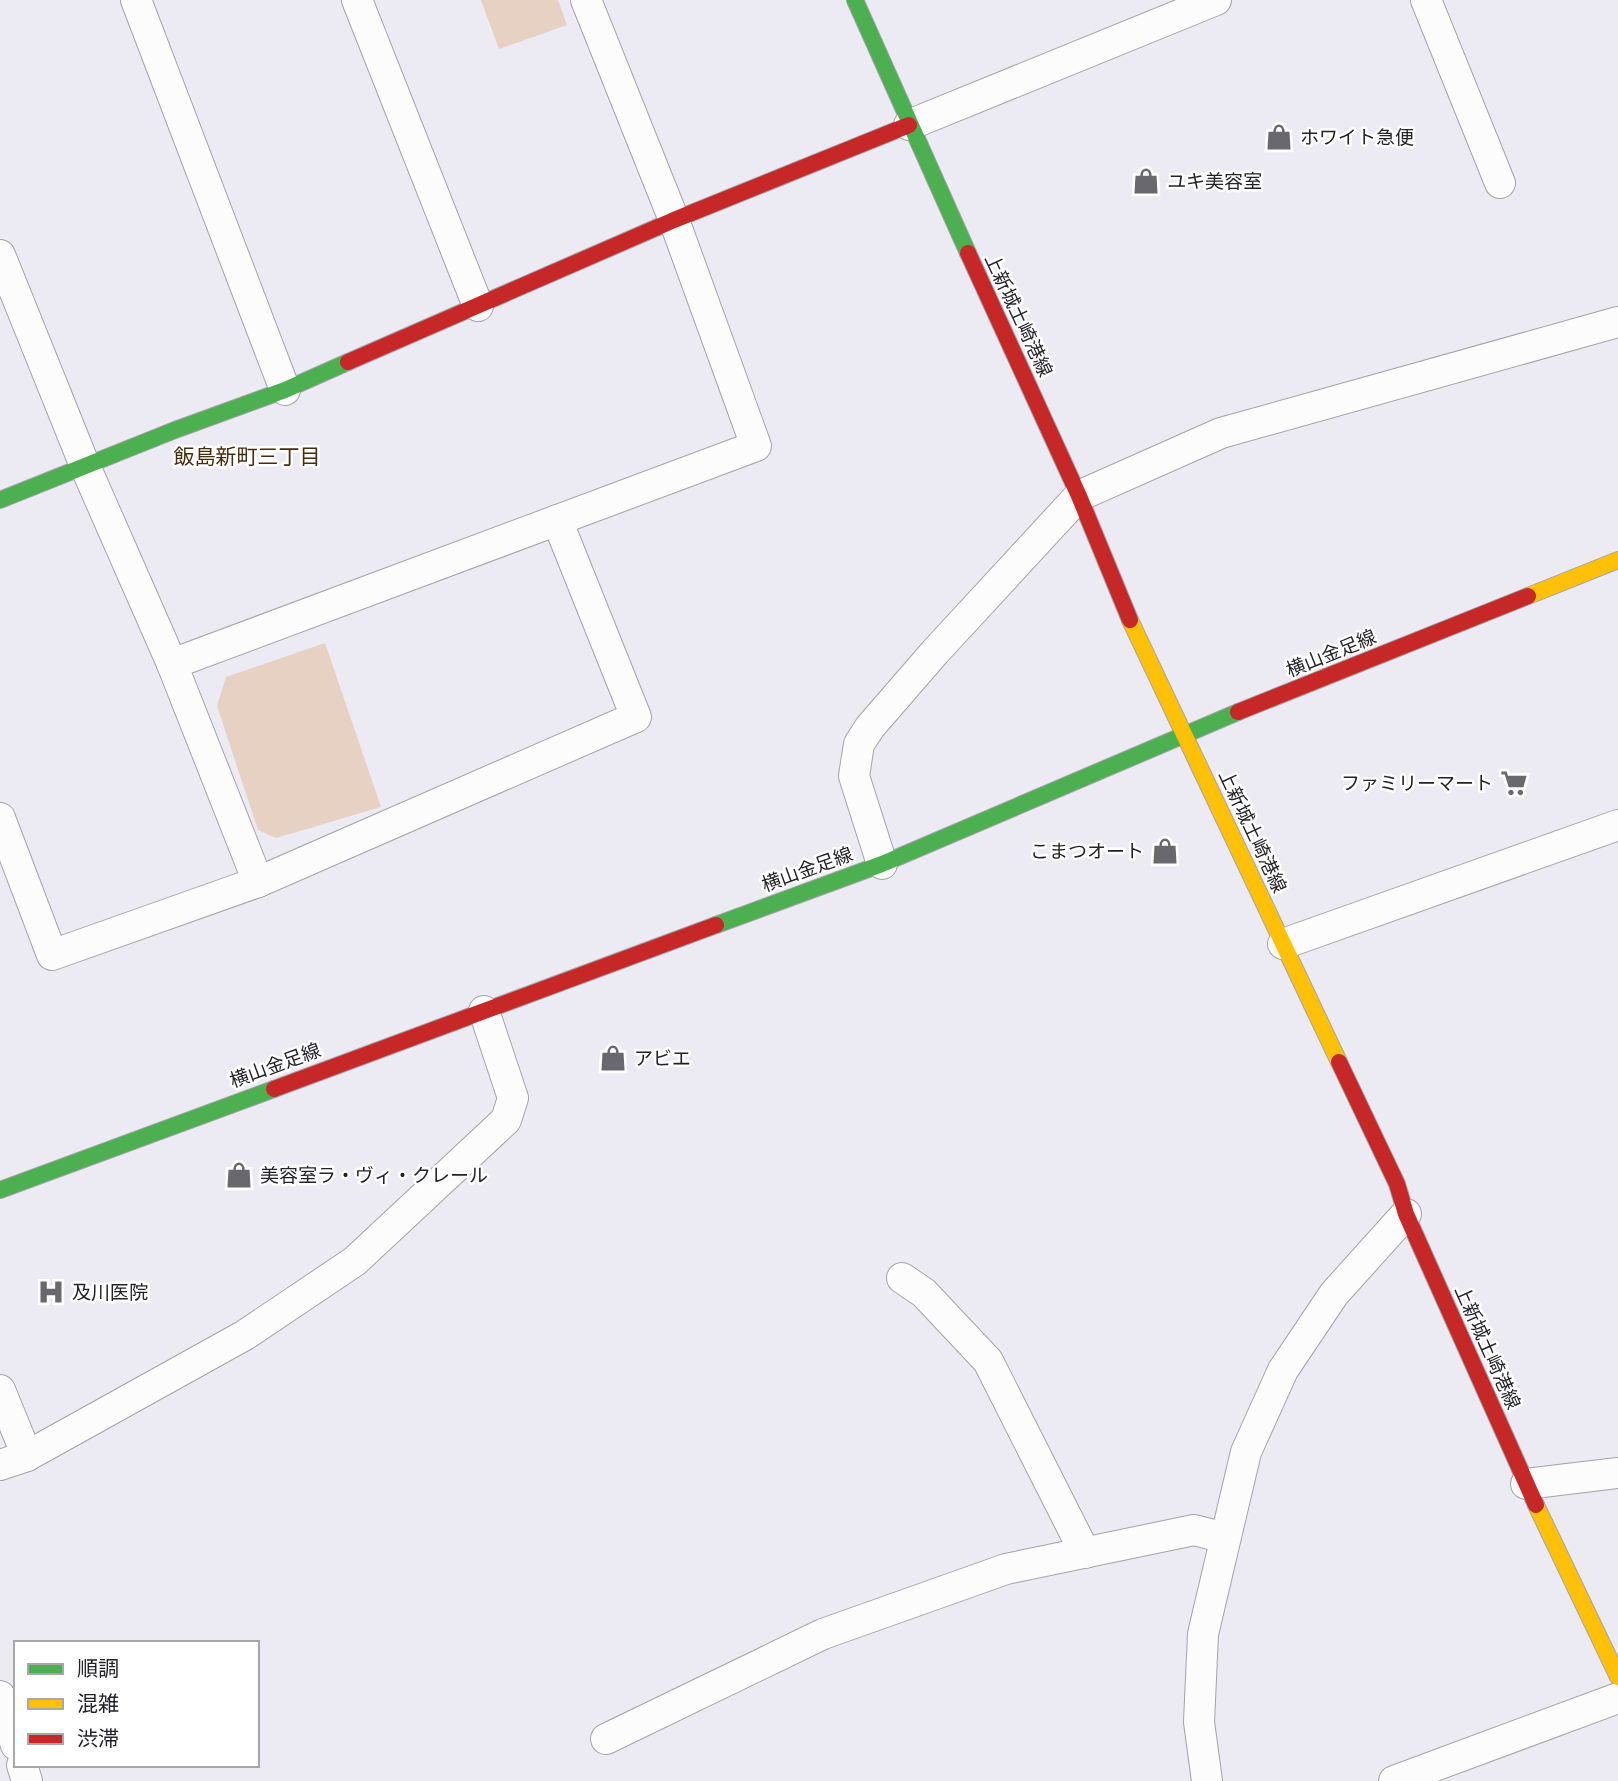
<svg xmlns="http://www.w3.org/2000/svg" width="1618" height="1781" font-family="Commissioner,'Noto Sans JP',sans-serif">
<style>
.green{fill:#e6d1c2}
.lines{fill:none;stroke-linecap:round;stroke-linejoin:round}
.street-casing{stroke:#a4a3a9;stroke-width:32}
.fast-casing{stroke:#a4a3a9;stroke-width:18}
.slow-casing{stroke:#a4a3a9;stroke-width:18}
.jam-casing{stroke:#a4a3a9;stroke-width:18}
.street{stroke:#fcfcfd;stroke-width:30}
.fast{stroke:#4caf50;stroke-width:16}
.slow{stroke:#ffc107;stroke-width:16}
.jam{stroke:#c62828;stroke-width:16}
.labels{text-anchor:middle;stroke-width:5;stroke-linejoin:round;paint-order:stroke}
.poi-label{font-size:19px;fill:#242228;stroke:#fff;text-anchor:start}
.street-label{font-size:19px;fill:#242228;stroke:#fff}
.neighbourhood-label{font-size:21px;fill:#472b0d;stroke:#fff}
</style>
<rect width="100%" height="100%" fill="#eceaf2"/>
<g class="green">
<polygon points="481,0 558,0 567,25 499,49"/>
<polygon points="325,643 381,807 276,838 258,830 217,706 226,677"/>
</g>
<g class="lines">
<g class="street-casing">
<g id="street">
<polyline points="136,0 285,390"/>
<polyline points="357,0 478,306"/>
<polyline points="1426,0 1500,183"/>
<polyline points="909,125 1216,0"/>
<polyline points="0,255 85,466 172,664 258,882"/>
<polyline points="172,664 756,446 674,220 586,0"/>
<polyline points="0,818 52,955 258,882 636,717 557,520"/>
<polyline points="882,864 854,776 859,744 870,727 935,652 1079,496 1221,433 1618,322"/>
<polyline points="1283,944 1618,825"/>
<polyline points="902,1278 924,1293 988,1361 1085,1553"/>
<polyline points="0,1390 27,1456"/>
<polyline points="0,1465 27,1456 245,1335 355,1261 506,1120 513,1098 484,1011"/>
<polyline points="1526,1484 1618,1473"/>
<polyline points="0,1696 16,1745"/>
<polyline points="606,1739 823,1634 1006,1569 1194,1530 1225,1538"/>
<polyline points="22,1765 27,1781"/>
<polyline points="1207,1781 1199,1722 1203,1634 1246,1452 1283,1370 1334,1294 1406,1214"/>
<polyline points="1394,1781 1618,1698"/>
</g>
</g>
<g class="fast-casing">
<g id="fast">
<polyline points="855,0 968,253"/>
<polyline points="0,500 175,430 285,390 348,362"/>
<polyline points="716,925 882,864 1238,712"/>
<polyline points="0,1190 274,1089"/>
</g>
</g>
<g class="slow-casing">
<g id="slow">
<polyline points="1528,596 1618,560"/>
<polyline points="1130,620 1339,1062"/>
<polyline points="1536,1505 1618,1677"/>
</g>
</g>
<g class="jam-casing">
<g id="jam">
<polyline points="968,253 1079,496 1130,620"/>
<polyline points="348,362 674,220 909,125"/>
<polyline points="1238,712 1528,596"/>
<polyline points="1339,1062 1397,1184 1406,1214 1536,1505"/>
<polyline points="274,1089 716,925"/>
</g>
</g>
<use href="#street" class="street"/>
<use href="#fast" class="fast"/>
<use href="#slow" class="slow"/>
<use href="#jam" class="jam"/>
</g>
<defs>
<g id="shop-bare" transform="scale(2.1)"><path d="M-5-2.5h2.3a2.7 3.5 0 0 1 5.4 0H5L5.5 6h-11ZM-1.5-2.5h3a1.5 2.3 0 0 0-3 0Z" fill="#6a686f" stroke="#fff" stroke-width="2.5" paint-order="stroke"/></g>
<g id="supermarket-bare" transform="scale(2.1)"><path d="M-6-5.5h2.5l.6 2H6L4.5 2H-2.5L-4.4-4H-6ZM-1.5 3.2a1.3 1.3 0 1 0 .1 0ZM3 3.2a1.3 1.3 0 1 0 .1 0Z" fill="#6a686f" stroke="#fff" stroke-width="2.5" paint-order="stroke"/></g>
<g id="hospital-bare" transform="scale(2.1)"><path d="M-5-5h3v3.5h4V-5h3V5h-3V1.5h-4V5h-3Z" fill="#6a686f" stroke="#fff" stroke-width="2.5" paint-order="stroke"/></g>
</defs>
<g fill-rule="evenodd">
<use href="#shop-bare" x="1279" y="137"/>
<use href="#shop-bare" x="1146" y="181"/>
<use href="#supermarket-bare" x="1514" y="783"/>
<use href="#shop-bare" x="1165" y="851"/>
<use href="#shop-bare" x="613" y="1058"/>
<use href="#shop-bare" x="239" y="1175"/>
<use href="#hospital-bare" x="51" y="1292"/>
</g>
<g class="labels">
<g class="poi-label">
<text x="1300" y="144">ホワイト急便</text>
<text x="1167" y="188">ユキ美容室</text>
<text x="1493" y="790" text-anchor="end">ファミリーマート</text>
<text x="1144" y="858" text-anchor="end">こまつオート</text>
<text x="634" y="1065">アビエ</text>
<text x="260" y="1182">美容室ラ・ヴィ・クレール</text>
<text x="72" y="1299">及川医院</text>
</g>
<g class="street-label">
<text transform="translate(1019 315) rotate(65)" y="7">上新城土崎港線</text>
<text transform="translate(1331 653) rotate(-22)" y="7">横山金足線</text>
<text transform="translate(1253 831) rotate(65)" y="7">上新城土崎港線</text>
<text transform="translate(807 869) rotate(-20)" y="7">横山金足線</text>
<text transform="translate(275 1065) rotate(-20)" y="7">横山金足線</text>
<text transform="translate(1488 1347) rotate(66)" y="7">上新城土崎港線</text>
</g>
<g class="neighbourhood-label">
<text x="247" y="464">飯島新町三丁目</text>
</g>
</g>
<rect x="14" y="1641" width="245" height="126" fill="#ffffff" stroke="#a7a7a9" stroke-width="2"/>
<rect x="28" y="1664" width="35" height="10" fill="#4caf50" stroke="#a7a7a9" stroke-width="2"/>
<text x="77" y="1676" font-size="21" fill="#242228">順調</text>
<rect x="28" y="1699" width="35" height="10" fill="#ffc107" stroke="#a7a7a9" stroke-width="2"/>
<text x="77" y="1711" font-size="21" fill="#242228">混雑</text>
<rect x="28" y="1734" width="35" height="10" fill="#c62828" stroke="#a7a7a9" stroke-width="2"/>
<text x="77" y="1746" font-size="21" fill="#242228">渋滞</text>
</svg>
